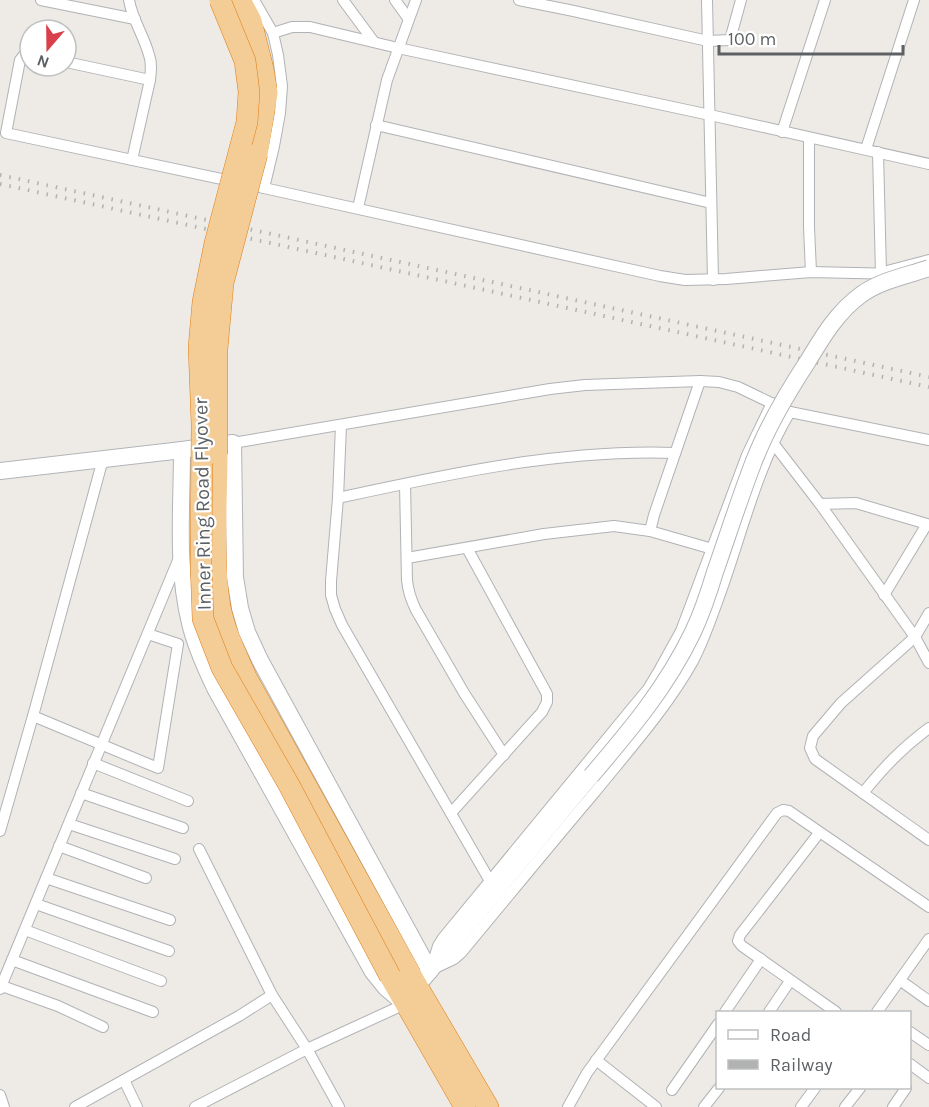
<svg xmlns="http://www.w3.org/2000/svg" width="929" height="1107" font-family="Karla,sans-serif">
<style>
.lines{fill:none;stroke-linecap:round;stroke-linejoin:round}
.street-casing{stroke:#b0b3b6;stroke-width:12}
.secondary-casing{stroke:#b1b5b8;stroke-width:18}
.highway-casing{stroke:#df7e14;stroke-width:22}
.street{stroke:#fff;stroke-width:10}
.secondary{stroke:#fff;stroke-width:16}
.highway{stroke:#f4cc96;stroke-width:21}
.rail{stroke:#b1b2b2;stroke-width:4;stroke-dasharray:1.5 8;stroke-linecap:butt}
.secondary-bridge-casing{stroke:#b1b5b8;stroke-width:18;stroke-linecap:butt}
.highway-bridge-casing{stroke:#df7e14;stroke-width:22;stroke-linecap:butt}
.secondary-bridge{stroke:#fff;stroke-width:16}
.highway-bridge{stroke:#f4cc96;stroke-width:21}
.labels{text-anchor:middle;stroke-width:4.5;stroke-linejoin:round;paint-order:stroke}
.street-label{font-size:20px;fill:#5d6164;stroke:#fff}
</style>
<rect width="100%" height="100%" fill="#eeeae5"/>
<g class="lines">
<g class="street-casing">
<g id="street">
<polyline points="41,0 135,19"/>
<path d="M129 0C132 19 144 36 149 55 152 63 151 71 150 80L132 160"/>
<polyline points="254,0 273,33 278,55 282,86 280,113 274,146 264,188"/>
<polyline points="343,0 374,42"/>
<polyline points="395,0 408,18"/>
<polyline points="519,0 569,10 708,41 730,40 741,0"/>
<polyline points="707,0 713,280"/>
<polyline points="273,33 292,27 310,27 398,48 710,115 929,164"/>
<polyline points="30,55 24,55 20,60 6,133 264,188 660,276 685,280 726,279 811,272 899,274"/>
<polyline points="66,62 150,80"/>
<polyline points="376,125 711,203"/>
<polyline points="782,132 825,0"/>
<polyline points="809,138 809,227 811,272"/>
<polyline points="866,149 914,0"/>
<polyline points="878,152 881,273"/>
<polyline points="358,208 387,80 416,0"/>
<polyline points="887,271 929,260"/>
<polyline points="341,425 338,498 331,581 331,595 335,609 342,625 490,881"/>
<polyline points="767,441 773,443 820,504 915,637 929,663"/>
<polyline points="233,443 550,389 585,385 700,381 719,382 738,387 790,412 929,440"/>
<path d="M405 484 407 580C408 591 411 600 416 610L464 693 504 755"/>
<path d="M338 498C448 474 561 449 675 453"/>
<polyline points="820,504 856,503 927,524 884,595"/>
<polyline points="650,531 654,515 700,381"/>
<polyline points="407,558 544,534 614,526 650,531 716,550"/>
<polyline points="929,613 915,637 841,703 813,736 810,748 815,759 929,840"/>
<polyline points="33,716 103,459"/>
<polyline points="93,763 188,801"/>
<polyline points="81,793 183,828"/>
<path d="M863 793C884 767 902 748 929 728"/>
<polyline points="451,813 542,712 547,702 547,694 467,548"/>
<polyline points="69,824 175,859"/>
<polyline points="0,831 33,716 158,768 178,644 148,634"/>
<polyline points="819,833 740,935 738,941 742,946 836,1012"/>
<polyline points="59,846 146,878"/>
<polyline points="199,849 272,995 307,1049 339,1107"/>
<polyline points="46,878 170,920"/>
<polyline points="36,904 169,951"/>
<polyline points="25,930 161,981"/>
<polyline points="12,960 153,1012"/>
<polyline points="433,962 438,946 443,938 633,707 648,689 660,669 681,631 747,455 772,403"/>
<path d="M435 968 454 959 461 953C506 899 550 845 595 792 629 750 666 709 693 661 704 640 712 616 720 594 742 533 757 467 790 412"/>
<polyline points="901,981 929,1001"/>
<polyline points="2,986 58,1006 103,1027"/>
<polyline points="0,989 179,558"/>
<polyline points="725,1012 761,959"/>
<polyline points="769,1012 790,981"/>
<polyline points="877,1012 929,939"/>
<polyline points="910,1032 929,1045"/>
<polyline points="596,1060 656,1107"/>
<polyline points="910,1064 929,1078"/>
<polyline points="124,1080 137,1107"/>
<polyline points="672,1090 718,1024"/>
<polyline points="0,1095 4,1107"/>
<polyline points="75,1107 239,1016 272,995"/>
<polyline points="195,1107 307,1049 405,1004"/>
<polyline points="568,1107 587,1073 777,813 783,810 789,811 929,907"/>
<polyline points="704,1107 719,1088"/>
<polyline points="801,1107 815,1088"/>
<polyline points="845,1107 860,1088"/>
<polyline points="893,1107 906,1088"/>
</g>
</g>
<g class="secondary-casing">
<g id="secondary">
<path d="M182 450C182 507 176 567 190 623 195 645 205 667 215 688L373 972 386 988 400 1000"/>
<polyline points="0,471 182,450 233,443 235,577 240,608 247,632 260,660 430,971"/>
<polyline points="423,979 591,776"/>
</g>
</g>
<g class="highway-casing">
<g id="highway">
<polyline points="240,0 251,21 263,69 267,93 257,154"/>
<path d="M217 454C217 504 212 558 220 607 225 632 236 654 246 677L417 986 488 1107"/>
<polyline points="390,976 465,1107"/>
</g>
</g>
<use href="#street" class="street"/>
<use href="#secondary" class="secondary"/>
<use href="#highway" class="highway"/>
<g class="rail">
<polyline points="0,175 929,377"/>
<polyline points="0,184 929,387"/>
</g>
<g class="secondary-bridge-casing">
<path id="secondary-bridge" d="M591 776C631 729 666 688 693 632 702 613 709 592 715 572 728 535 740 497 754 461 768 425 787 393 808 361 823 336 838 311 862 294 882 280 906 276 929 268"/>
</g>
<g class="highway-bridge-casing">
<g id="highway-bridge">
<polyline points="220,0 245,61 249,92 247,122 215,243 203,302 199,347 202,425 201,565 203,619 222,668 289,785 390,976"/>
<polyline points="217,454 217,349 223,283 257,154"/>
</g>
</g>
<use href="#secondary-bridge" class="secondary-bridge"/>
<use href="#highway-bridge" class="highway-bridge"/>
</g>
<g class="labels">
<g class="street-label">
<text transform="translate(202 504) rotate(-91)" y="7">Inner Ring Road Flyover</text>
</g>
</g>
<rect x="716" y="1011" width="195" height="78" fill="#ffffff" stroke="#bec0c1" stroke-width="1.5"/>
<rect x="728" y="1030" width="30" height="9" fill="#ffffff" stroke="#bec0c1" stroke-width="1.5"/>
<text x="770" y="1041" font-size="18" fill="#5d6164">Road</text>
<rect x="728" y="1060" width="30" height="9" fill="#b1b2b2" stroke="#bec0c1" stroke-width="1.5"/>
<text x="770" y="1071" font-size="18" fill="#5d6164">Railway</text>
<g transform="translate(48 48) rotate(200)"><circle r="28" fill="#ffffff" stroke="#bec0c1" stroke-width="1.5"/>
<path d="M0-4.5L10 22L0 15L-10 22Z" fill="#da3f4c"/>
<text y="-9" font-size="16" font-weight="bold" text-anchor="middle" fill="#5d6164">N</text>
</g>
<path d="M719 45v9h184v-9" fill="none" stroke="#5d6164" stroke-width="3"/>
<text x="728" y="45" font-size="18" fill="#5d6164" stroke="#ffffff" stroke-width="4.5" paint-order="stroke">100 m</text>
</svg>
